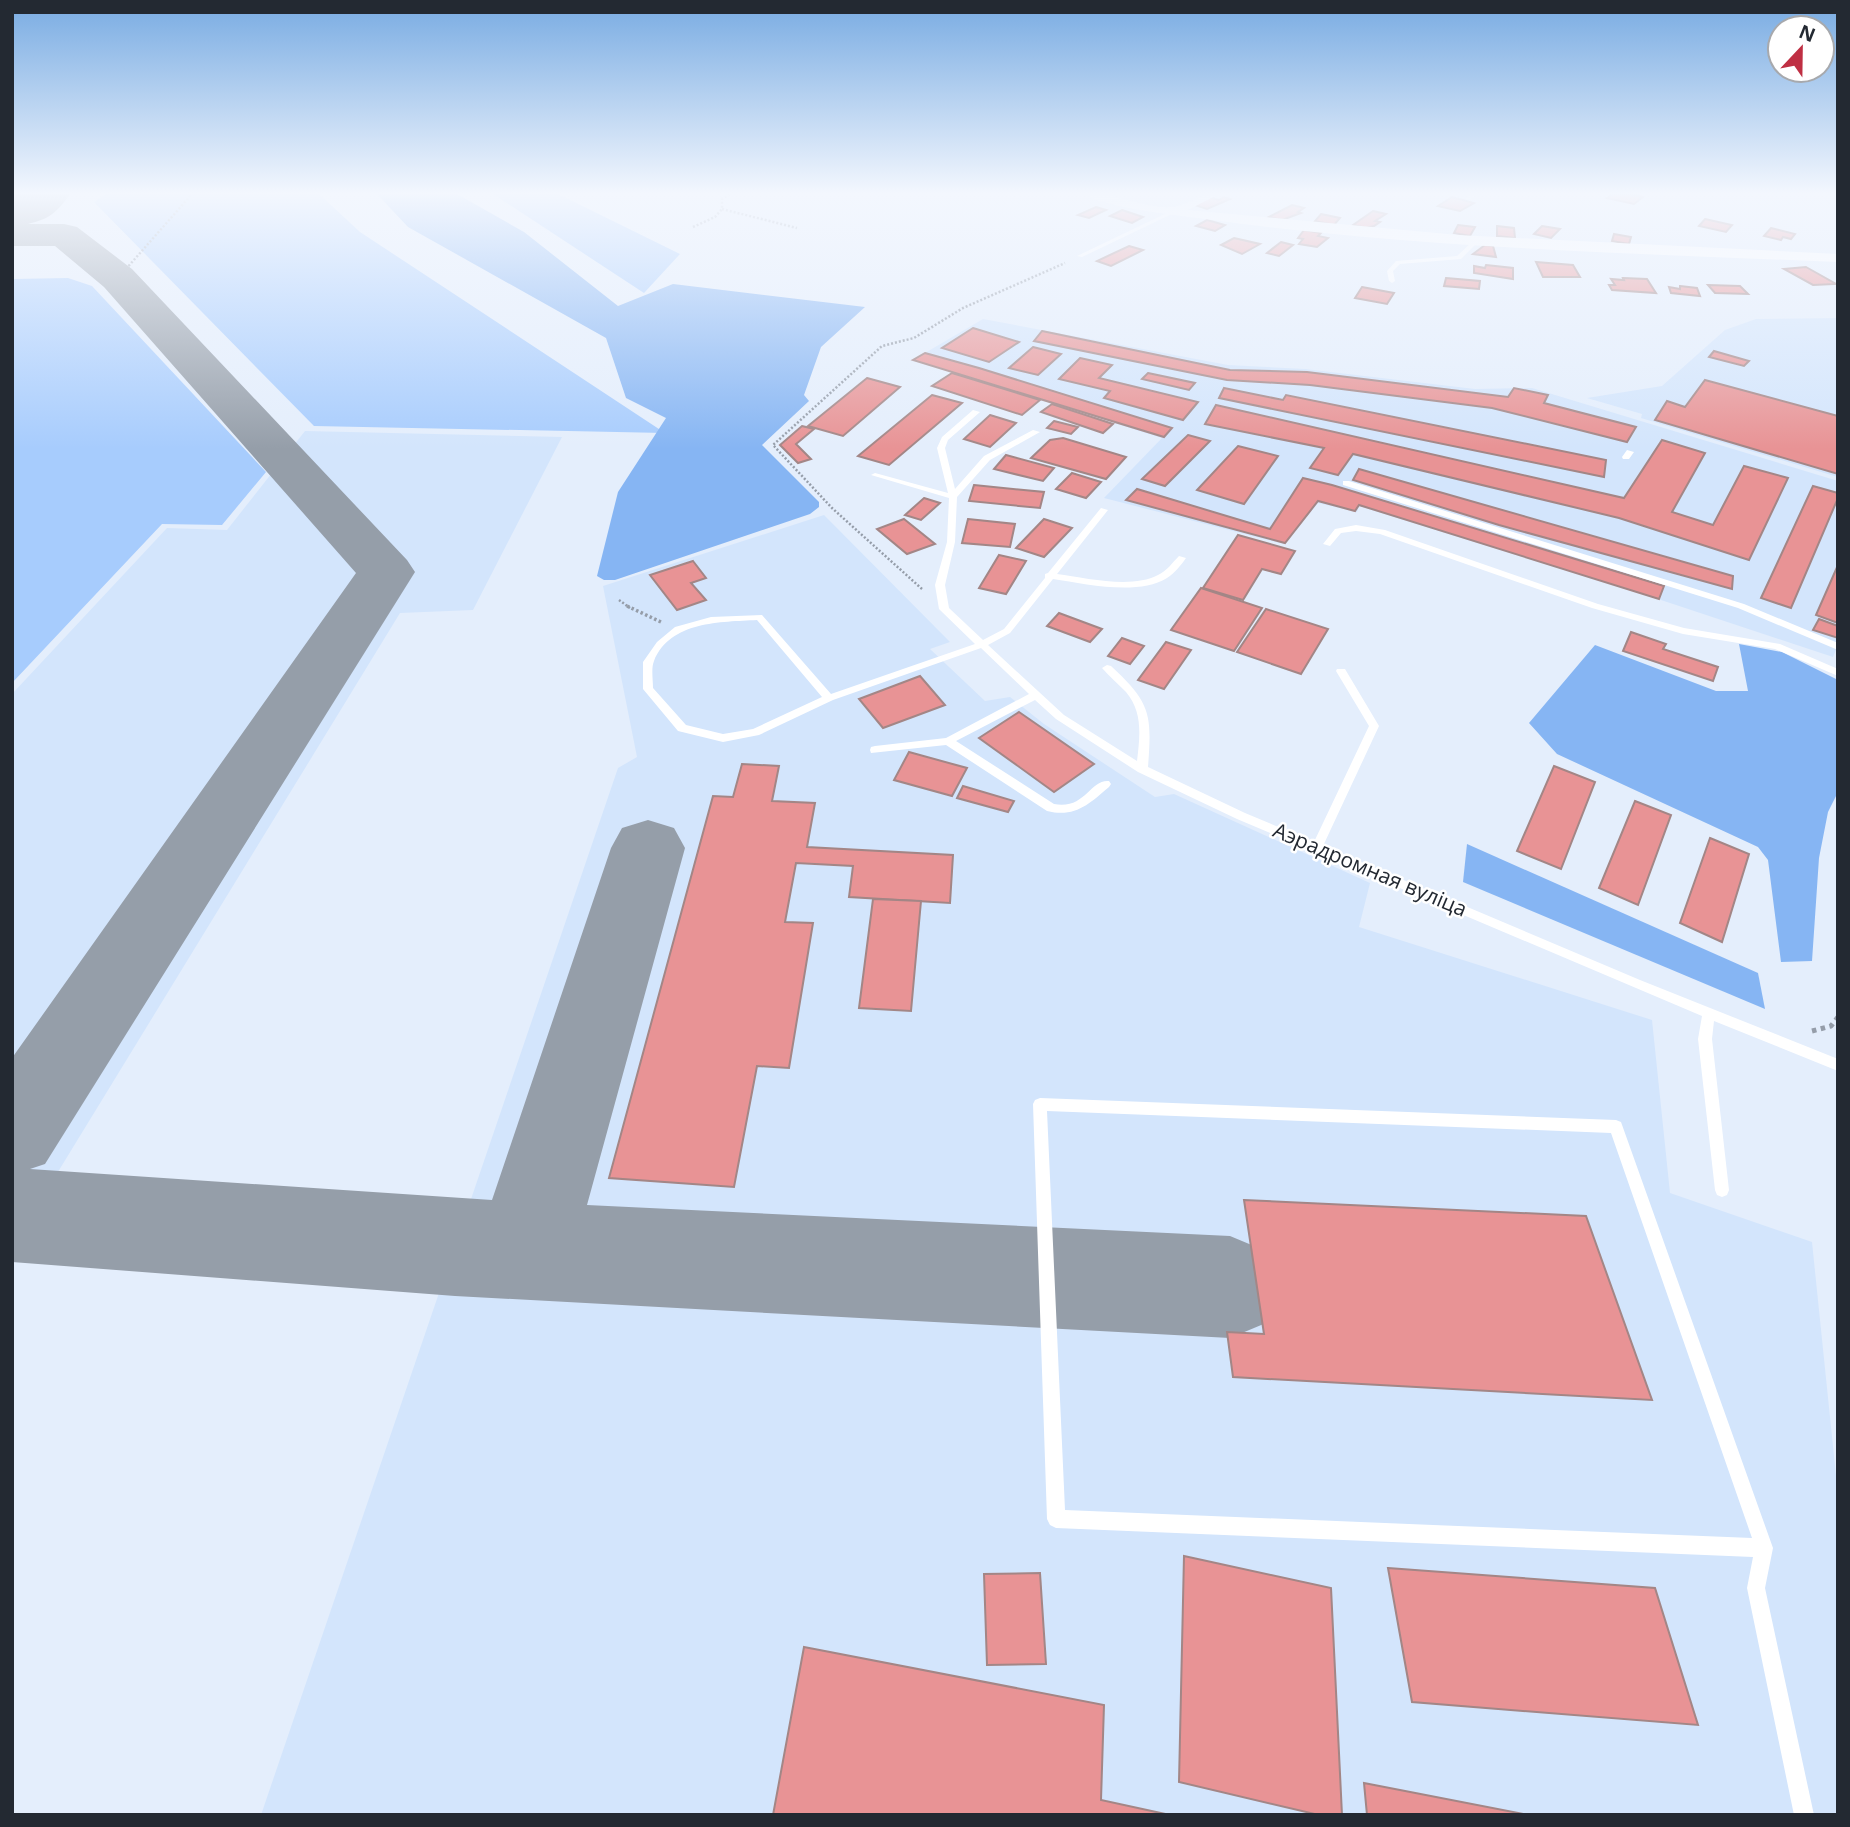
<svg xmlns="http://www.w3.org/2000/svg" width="1850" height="1827" font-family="'Open Sans',sans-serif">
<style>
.built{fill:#d3e5fc}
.green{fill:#a7ccfd}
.forest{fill:#86b5f3}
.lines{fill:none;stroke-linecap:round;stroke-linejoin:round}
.taxiway{fill:#959ea9;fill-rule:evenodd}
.runway{fill:#959ea9;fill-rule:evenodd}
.building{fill:#e89395;stroke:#a38686;stroke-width:2}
.path-far2{stroke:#959da9;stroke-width:2.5;stroke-dasharray:2 2;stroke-linecap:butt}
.path-far1{stroke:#959da9;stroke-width:3.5;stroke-dasharray:2.5 2.5;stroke-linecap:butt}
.path{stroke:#959da9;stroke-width:5;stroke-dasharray:4.5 4.5;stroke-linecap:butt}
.service{fill:#fff;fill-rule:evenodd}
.minor{fill:#fff;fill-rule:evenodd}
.labels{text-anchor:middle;stroke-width:5;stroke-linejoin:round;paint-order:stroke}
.street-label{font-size:21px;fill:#232932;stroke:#fff}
</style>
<rect width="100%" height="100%" fill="#e4eefc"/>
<g class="built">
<polygon points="1838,318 1838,477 1641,418 1642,414 1587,398 1662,386 1725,330 1756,319"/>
<polygon points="983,319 1228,365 1305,369 1475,389 1532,388 1838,481 1838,645 1833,657 1658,599 1359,506 1357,512 1318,503 1284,544 1104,498 1162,438 913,360"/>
<polygon points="305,431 562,437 473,610 400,613 12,1247 12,694 167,528 227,530"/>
<polygon points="824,515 950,642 930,649 985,701 1010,697 1044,724 1155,797 1174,794 1370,883 1359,927 1652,1020 1670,1193 1812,1242 1838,1495 1838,1815 261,1815 618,768 637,757 603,586"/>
</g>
<g class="green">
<polygon points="106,194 319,194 360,232 665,433 314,426 94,202"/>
<polygon points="493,194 558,194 680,254 644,293"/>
<polygon points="68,278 92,286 266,472 222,525 162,524 12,683 12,279"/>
</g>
<g class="forest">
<polygon points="377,194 457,194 524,232 618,306 673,284 865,307 821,347 804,395 809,401 762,445 819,502 819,507 810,514 615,580 604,580 597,576 618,492 666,418 626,398 606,338 408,227"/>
<polygon points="1739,644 1782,652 1838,680 1838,792 1828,812 1819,858 1812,961 1781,962 1768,860 1758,847 1557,754 1529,723 1595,645 1716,691 1748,691"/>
<polygon points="1467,844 1758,973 1765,1009 1463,882"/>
</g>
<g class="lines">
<polygon class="taxiway" points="12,224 64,224 77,227 132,269 407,560 415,572 45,1164 30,1169 492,1200 611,848 622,828 648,820 674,828 685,848 587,1205 1230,1236 1266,1251 1281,1287 1266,1323 1230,1338 455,1296 12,1262 12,1058 356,573 104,287 55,246 12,246"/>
<path class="runway" d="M12 194H70C51 221 43 220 12 228Z"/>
</g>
<g class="building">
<polygon points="1613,194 1630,194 1643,197 1634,204 1607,198"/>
<polygon points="1209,197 1219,200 1224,197 1230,199 1207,209 1195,205"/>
<polygon points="1452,197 1474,203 1460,211 1438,206"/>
<polygon points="1292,205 1304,208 1298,212 1301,213 1282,220 1269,217"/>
<polygon points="1096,207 1106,210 1089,218 1078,215"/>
<polygon points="1122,210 1143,217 1132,223 1110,216"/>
<polygon points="1373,211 1386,214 1375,221 1380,222 1374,226 1366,228 1353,225"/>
<polygon points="1321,214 1340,218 1334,225 1315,221"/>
<polygon points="1705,219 1732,225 1726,232 1699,226"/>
<polygon points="1207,220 1225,225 1215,231 1196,226"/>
<polygon points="1458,225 1475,227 1470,236 1454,233"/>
<polygon points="1497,226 1514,228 1515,238 1497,236"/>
<polygon points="1542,226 1560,229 1551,238 1534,234"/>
<polygon points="1771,228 1795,234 1791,239 1783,237 1781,240 1764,236"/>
<polygon points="1304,230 1321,233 1318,236 1328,238 1317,247 1299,244 1303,239 1298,238"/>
<polygon points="1614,234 1631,237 1629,244 1612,241"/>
<polygon points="1234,238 1260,244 1242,254 1221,245"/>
<polygon points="1281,242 1293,245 1279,256 1267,253"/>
<polygon points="1485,245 1493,246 1496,257 1473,254"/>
<polygon points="1129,246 1143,250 1111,266 1097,261"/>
<polygon points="1536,262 1573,265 1580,277 1543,277"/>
<polygon points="1486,265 1513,268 1513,279 1474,273 1474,266 1485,268"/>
<polygon points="1806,267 1836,284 1813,285 1784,269"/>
<polygon points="1446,278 1480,281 1479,289 1444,286"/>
<polygon points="1623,278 1647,279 1656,293 1612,290 1609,285 1615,285 1611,279 1624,280"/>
<polygon points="1708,285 1740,286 1748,294 1715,293"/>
<polygon points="1680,286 1697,288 1700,296 1671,293 1669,287 1680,289"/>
<polygon points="1362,287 1394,293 1387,304 1355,298"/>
<polygon points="973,328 1019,342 989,362 942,348"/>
<polygon points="1042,331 1230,370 1307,372 1508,397 1514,388 1548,395 1544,403 1636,427 1627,442 1492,408 1310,385 1227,380 1034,341"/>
<polygon points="1033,347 1061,354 1038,375 1009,368"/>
<polygon points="1714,351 1749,361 1744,366 1709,357"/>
<polygon points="925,353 979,368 1172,428 1164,437 913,360"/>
<polygon points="1080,358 1112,365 1099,378 1198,402 1183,420 1104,398 1110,391 1059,379"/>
<polygon points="952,373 1040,400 1022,415 932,386"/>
<polygon points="1148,373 1195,383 1189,390 1142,379"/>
<polygon points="867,378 900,387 843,436 808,426"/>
<polygon points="1705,380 1838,416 1838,474 1655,420 1667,401 1685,407"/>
<polygon points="1224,388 1283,400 1286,395 1606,460 1604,477 1219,398"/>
<polygon points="932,395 962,403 889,465 858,456"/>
<polygon points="1052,404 1113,424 1103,433 1041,412"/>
<polygon points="1216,405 1624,498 1662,440 1705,453 1672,512 1713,525 1744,466 1788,478 1749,560 1619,518 1353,454 1338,475 1310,468 1324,448 1205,424"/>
<polygon points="990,415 1016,423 990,447 964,439"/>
<polygon points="1054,421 1078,427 1071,434 1047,428"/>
<polygon points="802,426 814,429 796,444 811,459 798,463 780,445"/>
<polygon points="1188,435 1210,441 1165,486 1142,479"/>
<polygon points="1063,438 1126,457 1106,479 1031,458 1050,440"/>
<polygon points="1238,446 1278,456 1244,504 1197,490"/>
<polygon points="1006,455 1054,468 1043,481 994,469"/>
<polygon points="1359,469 1733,576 1732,589 1499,525 1353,480"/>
<polygon points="1072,473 1101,482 1086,498 1056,489"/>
<polygon points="1303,478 1332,485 1664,586 1659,599 1359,505 1355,511 1318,501 1285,543 1126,500 1137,489 1270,529"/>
<polygon points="974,485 1044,492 1040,508 969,501"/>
<polygon points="1813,486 1838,493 1838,498 1791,608 1761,598"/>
<polygon points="924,498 940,503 921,520 905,515"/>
<polygon points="904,519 935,544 907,554 877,529"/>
<polygon points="968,519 1015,524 1010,547 962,543"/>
<polygon points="1044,519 1072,528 1044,557 1016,548"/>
<polygon points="1238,535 1295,551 1281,574 1262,569 1243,600 1203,588"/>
<polygon points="999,555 1026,561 1006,594 979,588"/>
<polygon points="693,561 706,578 691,583 706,600 677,610 650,575"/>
<polygon points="1838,565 1838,623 1816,615"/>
<polygon points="1201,588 1262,608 1234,651 1171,630"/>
<polygon points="1266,609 1328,629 1301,674 1237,652"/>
<polygon points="1059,613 1102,629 1090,642 1047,626"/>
<polygon points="1819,619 1838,626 1838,638 1813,630"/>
<polygon points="1631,632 1666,644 1663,649 1718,667 1713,681 1623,651"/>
<polygon points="1122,638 1144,646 1130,664 1108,656"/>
<polygon points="1166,642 1191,650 1164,689 1138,680"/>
<polygon points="920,676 945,705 883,728 859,699"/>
<polygon points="1019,712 1094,764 1054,792 979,738"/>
<polygon points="909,752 967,768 952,796 894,780"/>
<polygon points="742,764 779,766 772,801 815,803 807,847 953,855 950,903 849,897 853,866 796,863 785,922 813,923 789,1068 757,1066 734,1187 609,1178 713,796 733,797"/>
<polygon points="1554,766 1595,782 1561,869 1517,851"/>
<polygon points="963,786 1014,801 1008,812 957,798"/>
<polygon points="1635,801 1671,815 1638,905 1599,888"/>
<polygon points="1710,838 1749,854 1722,942 1680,923"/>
<polygon points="873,899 921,901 911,1011 859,1008"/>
<polygon points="1244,1200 1586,1216 1652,1400 1233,1377 1227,1332 1264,1334"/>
<polygon points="1184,1556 1331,1588 1342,1815 1319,1815 1179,1782"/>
<polygon points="1388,1568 1655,1588 1698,1725 1412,1702"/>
<polygon points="1040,1573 1046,1664 987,1665 984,1574"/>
<polygon points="804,1647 1104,1705 1101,1800 1170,1815 773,1815"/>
<polygon points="1364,1783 1529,1815 1367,1815"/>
</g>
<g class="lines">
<g class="path-far2">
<polyline points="722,209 797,228"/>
<polyline points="693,227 715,217 722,209 722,199 731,194"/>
<polyline points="118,278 192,194"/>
<polyline points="922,589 832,508 773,445 882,346 914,338 963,308 1065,263"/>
<polyline points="619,600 630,608"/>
</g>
<polyline class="path-far1" points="627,606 661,622"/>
<polyline class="path" points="1812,1031 1831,1026 1838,1017"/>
<g class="service">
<polygon points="1472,194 1478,194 1470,199 1466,199 1466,197"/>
<polygon points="1171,211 1176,212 1082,257 1077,256"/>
<polygon points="1474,240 1479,241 1461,259 1400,264 1393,271 1395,281 1392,283 1389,281 1387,271 1396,261 1457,256"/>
<path d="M973 410 980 412 948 440 945 448 955 489 984 456 1033 430 1040 432 990 460 957 497 955 542 945 585 949 608 983 640 1004 629 1045 578V574L1048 573 1101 508 1108 510 1057 574C1086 578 1132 589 1158 575 1167 571 1172 563 1179 556L1186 558C1181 565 1175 573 1167 578 1138 596 1086 584 1053 579L1010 633 988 645 1064 715 1137 761C1140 736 1143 712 1126 692 1118 684 1109 676 1102 668L1107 665 1111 666C1151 703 1152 714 1148 767L1245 813 1314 842 1369 726 1336 671 1337 669H1345L1379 726 1323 846 1640 980 1838 1059V1071L1714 1021 1712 1039 1729 1190 1727 1195 1722 1197 1717 1195 1715 1190 1698 1039 1702 1016 1237 819 1138 772 1056 719 1035 700 956 741 1054 804C1085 810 1090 779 1109 781L1111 784 1109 787C1089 804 1075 818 1047 811L946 745 871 753 870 750 871 747 875 746 946 738 1029 694 981 648 833 700 759 735 723 742 678 731 643 689V662L657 642 675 627 711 617 762 615 831 694 975 644 939 609 935 585 947 542 949 498 871 475 875 473 948 493 937 448 942 437ZM757 620 822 697 753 729 723 734 686 725 653 688C653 680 651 668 654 661 670 621 721 622 757 620Z"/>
<polygon points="1627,450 1634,452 1629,459 1623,459 1622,457"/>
<polygon points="1343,481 1349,481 1744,604 1838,643 1838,650 1738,608 1343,485"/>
<polygon points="1356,525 1385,530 1598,604 1684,628 1780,644 1838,669 1838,676 1775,649 1683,634 1592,608 1380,534 1356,531 1341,533 1330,546 1323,544 1335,529"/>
<path d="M1040 1098 1616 1120 1621 1122 1773 1548 1765 1588 1814 1815H1794L1747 1588 1753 1557 1056 1528 1050 1525 1047 1519 1033 1104 1035 1100ZM1047 1111 1611 1133 1752 1538 1065 1510Z"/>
</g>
<path class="minor" d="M1085 194C1114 192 1143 209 1172 207 1187 206 1198 194 1219 194L1188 210 1458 235 1838 254V262C1625 253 1409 248 1198 218 1174 215 1102 207 1085 194Z"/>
</g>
<linearGradient id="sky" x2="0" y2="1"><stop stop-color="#78abe2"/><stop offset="0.43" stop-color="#f3f7fe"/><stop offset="1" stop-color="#f3f7fe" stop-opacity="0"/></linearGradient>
<rect width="1850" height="449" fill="url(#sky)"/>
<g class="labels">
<g class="street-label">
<text transform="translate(1370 870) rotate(23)" y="7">Аэрадромная вуліца</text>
</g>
</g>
<rect width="1850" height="1827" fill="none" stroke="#232932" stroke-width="28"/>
<g transform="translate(1801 49) rotate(22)"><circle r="33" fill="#ffffff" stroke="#a7a9ad" stroke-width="2"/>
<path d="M0-5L12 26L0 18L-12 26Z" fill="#bf2f43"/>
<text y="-10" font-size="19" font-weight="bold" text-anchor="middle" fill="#232932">N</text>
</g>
</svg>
